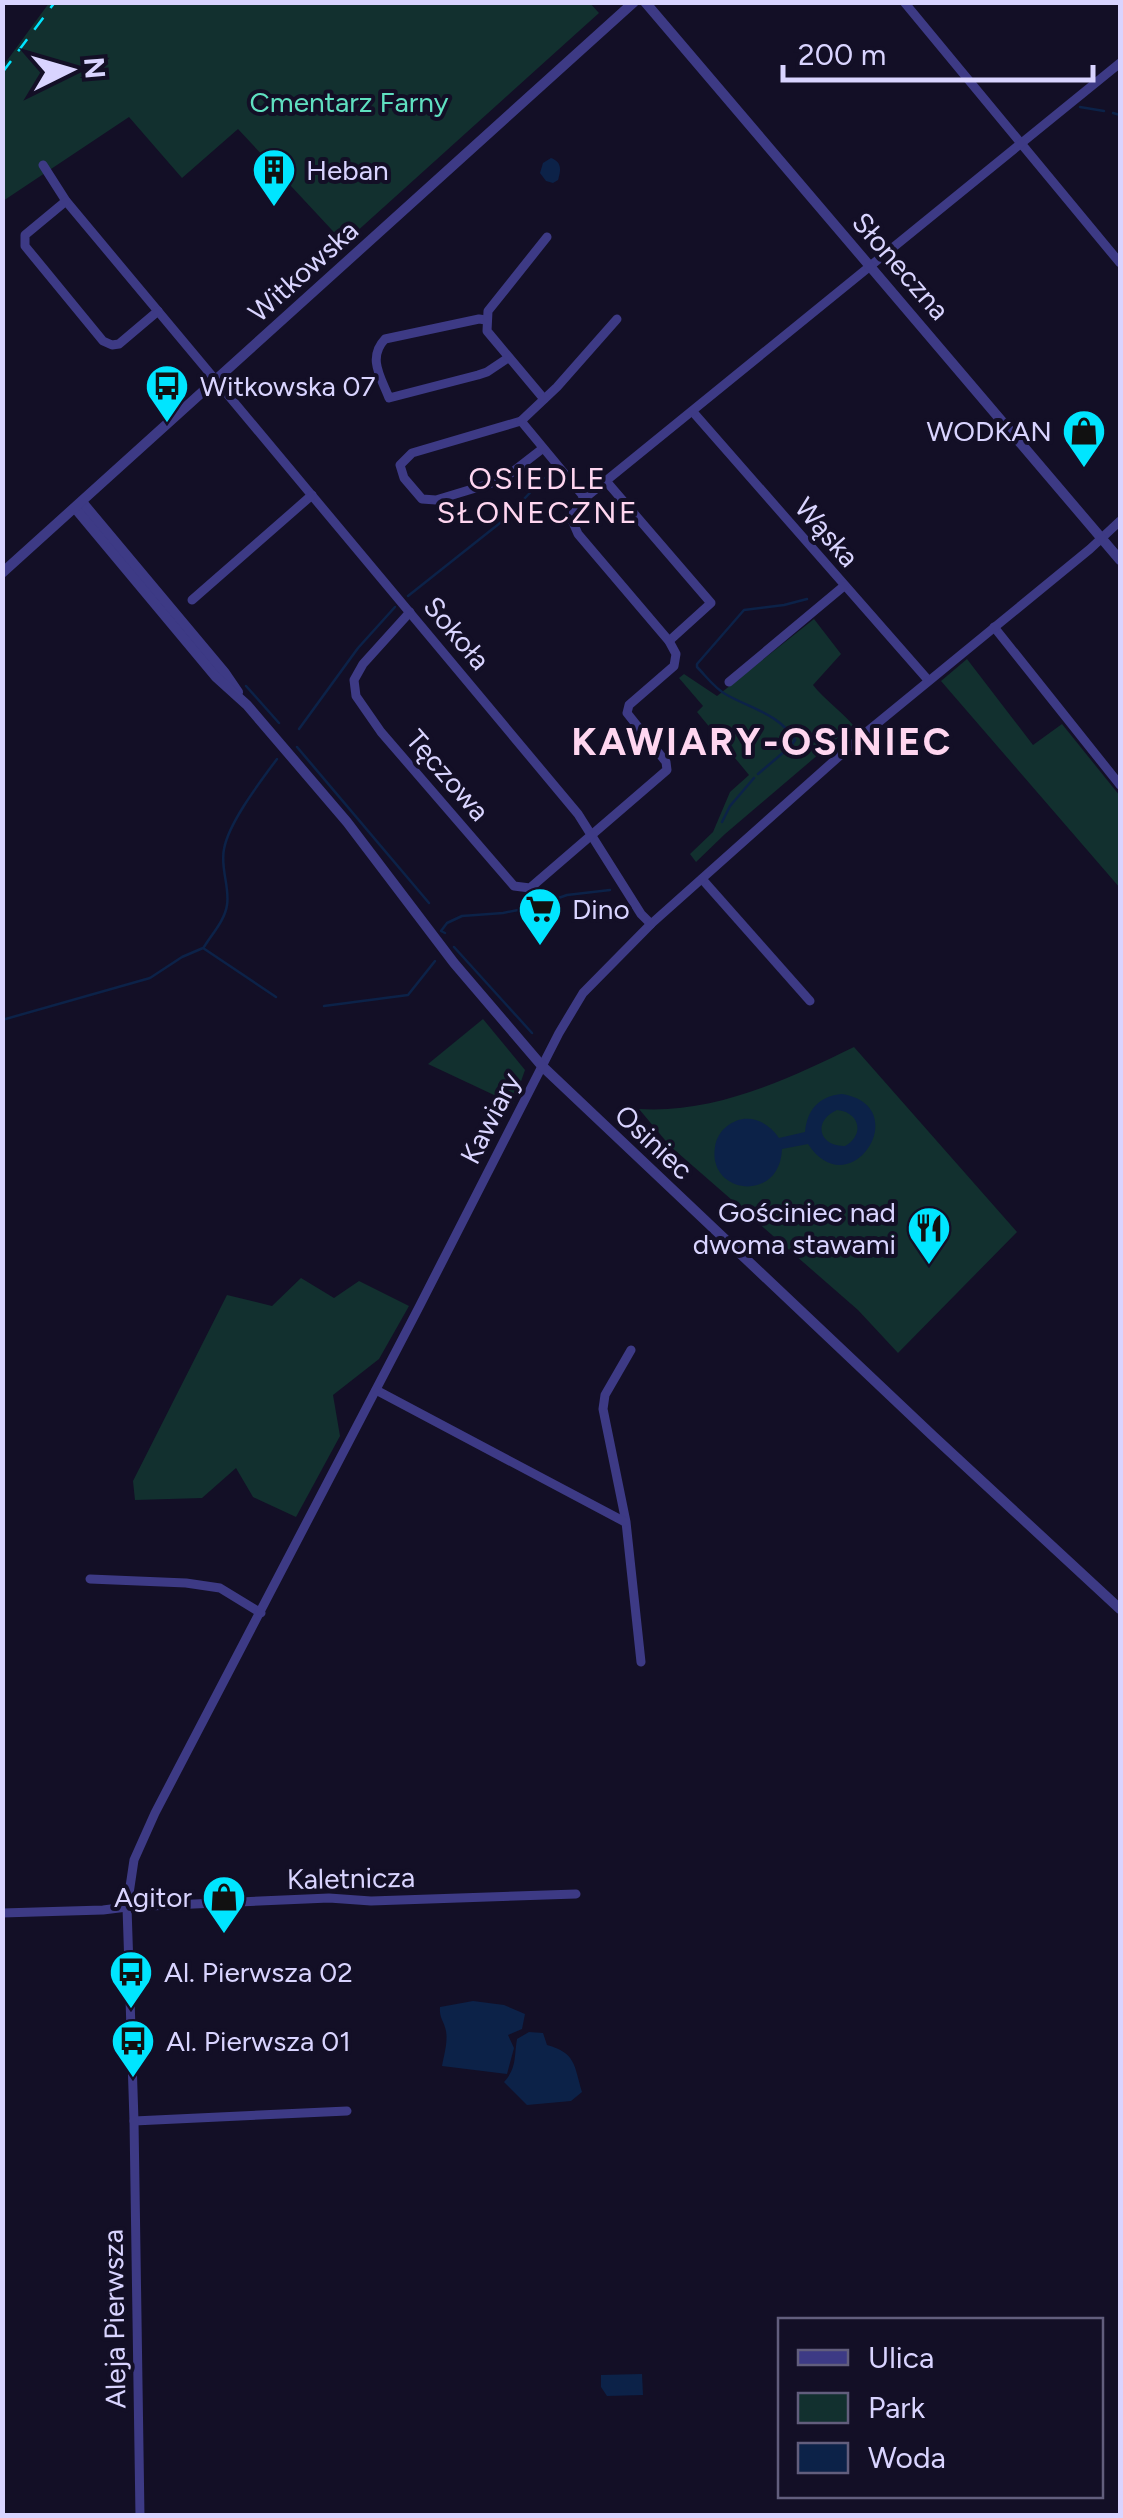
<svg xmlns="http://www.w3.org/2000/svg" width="1123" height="2518" font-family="Figtree,sans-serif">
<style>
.green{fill:#12302f}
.water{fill:#0c2248;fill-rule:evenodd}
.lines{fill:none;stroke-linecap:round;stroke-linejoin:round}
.stream{stroke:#0c2248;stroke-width:2.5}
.minor{stroke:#3d3a85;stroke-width:9}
.tertiary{stroke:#3d3a85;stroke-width:10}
.rail{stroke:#00e5ff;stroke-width:2.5;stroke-dasharray:15 12;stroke-linecap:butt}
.labels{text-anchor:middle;stroke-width:8;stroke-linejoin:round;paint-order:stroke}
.park-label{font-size:28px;fill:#5fe0c0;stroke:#130f26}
.poi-label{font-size:28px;fill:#d9d4ff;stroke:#130f26;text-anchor:start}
.street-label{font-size:28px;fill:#d9d4ff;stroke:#130f26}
.neighbourhood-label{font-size:30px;letter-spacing:2.5px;fill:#ffd6f0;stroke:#130f26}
.district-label{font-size:38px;font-weight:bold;letter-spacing:2.5px;fill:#ffd6f0;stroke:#130f26}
</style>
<rect width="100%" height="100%" fill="#130f26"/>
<g class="green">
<polygon points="589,2 599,13 344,243 238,129 182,178 129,117 3,201 3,66 49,3"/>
<path d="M814 619 841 654 813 685C825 700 840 710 853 725L725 834 696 862 690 854 713 832 730 792 749 775 697 712 703 706 679 678 684 674 717 696Z"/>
<polygon points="967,659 1033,745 1062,724 1120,796 1120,888 941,681"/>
<polygon points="483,1019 525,1070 513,1104 428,1064"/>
<path d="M854 1047 1017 1232 898 1353 858 1310 670 1146 639 1109C714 1114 789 1079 854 1047Z"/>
<polygon points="301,1278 334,1298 359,1281 409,1306 379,1359 333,1395 340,1436 296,1517 253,1497 236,1468 202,1498 135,1500 133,1481 227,1295 272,1306"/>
</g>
<g class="water">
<path d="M551 158C562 162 561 170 558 180L553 183 546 181 540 173 543 163Z"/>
<path d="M842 1094C916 1106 850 1208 808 1144L782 1149C780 1204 707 1194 715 1147 716 1139 720 1132 726 1127 745 1111 767 1120 779 1138L805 1132C807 1110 819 1096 842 1094ZM837 1110C860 1112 865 1135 845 1146 819 1147 812 1121 837 1110Z"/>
<path d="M473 2001 504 2005 525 2014 522 2029 508 2035 514 2048 507 2074 442 2066C444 2055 448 2042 446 2031 444 2021 439 2018 440 2007Z"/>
<path d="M529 2032 543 2033 547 2045C576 2053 574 2065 582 2092L571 2101 527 2105 504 2082C517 2068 514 2056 517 2039Z"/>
<polygon points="642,2374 643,2395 607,2396 601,2387 601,2375"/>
</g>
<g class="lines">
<g class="stream">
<polyline points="1080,107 1104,111"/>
<polyline points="1113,113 1120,115"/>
<polyline points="408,596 505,519 544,478"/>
<polyline points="246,686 279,723"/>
<polyline points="299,729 358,648 395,607"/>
<polyline points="297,747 429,903"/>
<path d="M758 774 791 746 795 740C779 714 752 709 727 695 715 689 706 676 697 667V664L744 610 784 605 807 599"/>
<polyline points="722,822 730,806 754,778"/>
<polyline points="445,933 441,931 447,923 462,916 503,913 533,907 567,895 610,890"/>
<path d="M204 947C212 934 225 920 227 905 230 887 220 868 224 849 229 822 260 782 277 759"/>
<polyline points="454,947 532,1033"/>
<polyline points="324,1006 408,995 435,961"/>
<polyline points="2,1020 150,978 182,957 203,948 276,997"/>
</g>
<g class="minor">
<polyline points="904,2 1120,263"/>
<polyline points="43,165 66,201 578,814 641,914 651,924"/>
<polyline points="66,201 25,235 25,246 103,341 112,345 119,344 158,311"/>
<path d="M486 320 479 319 385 339C367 358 381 377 389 398L478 375 487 372 508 358"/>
<polyline points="544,399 487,331 488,311 547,237"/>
<polyline points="693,412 928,680"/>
<polyline points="521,421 412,453 400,465 404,478 422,499 436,500 502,480 542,449"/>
<polyline points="606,481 711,603 669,641"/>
<polyline points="584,497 521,421 557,387 617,319"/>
<polyline points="192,600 312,495"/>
<polyline points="410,612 363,664 354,680 356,696 381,732 514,886 530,888 667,770 666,762 627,713 629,705 674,666 676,654 669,641 578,534 572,520 575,506 1120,63"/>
<polyline points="994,627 1120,785"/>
<polyline points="729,682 844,586"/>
<polyline points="702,879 810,1001"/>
<polyline points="631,1350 605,1395 603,1409 626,1522 641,1662"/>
<polyline points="376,1390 625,1522"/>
<polyline points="90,1579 186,1583 220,1588 261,1613"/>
<polyline points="2,1913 103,1910 127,1907 329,1898 371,1901 576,1894"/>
<polyline points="134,2121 347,2111"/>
<polyline points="140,2516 134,2121 127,1907 134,1860 155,1813 418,1309 559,1033 583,993 651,924 863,735 1090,549 1120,521"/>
</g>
<g class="tertiary">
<polyline points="645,2 1120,560"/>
<polyline points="82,502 225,673 238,692"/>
<polyline points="75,508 216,677 247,705 347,822 454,963 542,1066 933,1436 1120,1609"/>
<polyline points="2,573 634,2"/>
</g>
<polyline class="rail" points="2,73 55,2"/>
</g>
<defs>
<g id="building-pin" transform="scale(2.25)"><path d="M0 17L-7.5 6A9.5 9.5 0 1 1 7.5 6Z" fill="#00e5ff" stroke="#130f26"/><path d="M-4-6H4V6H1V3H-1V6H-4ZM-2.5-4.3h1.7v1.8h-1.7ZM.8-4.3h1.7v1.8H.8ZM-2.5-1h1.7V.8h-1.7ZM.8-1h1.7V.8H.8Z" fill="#111"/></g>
<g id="bus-pin" transform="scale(2.25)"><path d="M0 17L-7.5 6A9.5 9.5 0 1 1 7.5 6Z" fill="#00e5ff" stroke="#130f26"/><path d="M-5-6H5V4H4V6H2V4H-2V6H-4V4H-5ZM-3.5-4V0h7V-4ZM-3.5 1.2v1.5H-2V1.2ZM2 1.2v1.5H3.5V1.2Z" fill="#111"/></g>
<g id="shop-pin" transform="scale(2.25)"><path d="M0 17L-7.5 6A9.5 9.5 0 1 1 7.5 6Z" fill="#00e5ff" stroke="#130f26"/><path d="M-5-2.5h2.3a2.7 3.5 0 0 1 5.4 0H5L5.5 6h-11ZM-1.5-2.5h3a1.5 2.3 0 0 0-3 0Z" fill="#111"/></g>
<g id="supermarket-pin" transform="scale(2.25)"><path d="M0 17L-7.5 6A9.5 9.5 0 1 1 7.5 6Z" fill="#00e5ff" stroke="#130f26"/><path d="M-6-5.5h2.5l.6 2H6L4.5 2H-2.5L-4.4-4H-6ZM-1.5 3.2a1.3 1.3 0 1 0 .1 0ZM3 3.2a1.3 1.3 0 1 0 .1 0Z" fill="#111"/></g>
<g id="restaurant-pin" transform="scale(2.25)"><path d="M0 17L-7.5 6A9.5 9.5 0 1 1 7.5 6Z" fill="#00e5ff" stroke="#130f26"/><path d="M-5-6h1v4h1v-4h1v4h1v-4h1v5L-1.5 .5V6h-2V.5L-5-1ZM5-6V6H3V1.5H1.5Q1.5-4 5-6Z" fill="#111"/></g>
</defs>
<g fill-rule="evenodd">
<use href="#building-pin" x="274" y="170"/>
<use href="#bus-pin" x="167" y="386"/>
<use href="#shop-pin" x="1084" y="431"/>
<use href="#supermarket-pin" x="540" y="909"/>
<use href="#restaurant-pin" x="929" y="1228"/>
<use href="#shop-pin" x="224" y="1897"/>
<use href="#bus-pin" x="131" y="1972"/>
<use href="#bus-pin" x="133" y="2041"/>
</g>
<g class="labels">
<g class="park-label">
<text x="349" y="112">Cmentarz Farny</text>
</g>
<g class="poi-label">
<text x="306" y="180">Heban</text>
<text x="200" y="396">Witkowska 07</text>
<text x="1052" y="441" text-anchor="end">WODKAN</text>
<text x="572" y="919">Dino</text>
<text x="896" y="1222" text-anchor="end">Gościniec nad<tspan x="896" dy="32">dwoma stawami</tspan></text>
<text x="192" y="1907" text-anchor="end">Agitor</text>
<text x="164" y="1982">Al. Pierwsza 02</text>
<text x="166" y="2051">Al. Pierwsza 01</text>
</g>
<g class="street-label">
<text transform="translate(901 266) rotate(49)" y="10">Słoneczna</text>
<text transform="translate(303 271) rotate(-42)" y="10">Witkowska</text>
<text transform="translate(827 532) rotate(49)" y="10">Wąska</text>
<text transform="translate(457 633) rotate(50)" y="10">Sokoła</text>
<text transform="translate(448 775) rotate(49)" y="10">Tęczowa</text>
<text transform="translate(490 1118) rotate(-63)" y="10">Kawiary</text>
<text transform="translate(654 1142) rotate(43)" y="10">Osiniec</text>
<text transform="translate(351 1878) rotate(-1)" y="10">Kaletnicza</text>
<text transform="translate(114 2319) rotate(-91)" y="10">Aleja Pierwsza</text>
</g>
<g class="neighbourhood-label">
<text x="538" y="489">OSIEDLE<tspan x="538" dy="34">SŁONECZNE</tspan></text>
</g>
<g class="district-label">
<text x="762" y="755">KAWIARY-OSINIEC</text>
</g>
</g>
<rect width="1123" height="2518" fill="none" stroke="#d9d4ff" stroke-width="10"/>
<rect x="778" y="2318" width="325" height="180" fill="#130f26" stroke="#625e7d" stroke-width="2.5"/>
<rect x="798" y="2350" width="50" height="15" fill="#3d3a85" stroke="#625e7d" stroke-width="2.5"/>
<text x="868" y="2368" font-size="30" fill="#d9d4ff">Ulica</text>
<rect x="798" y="2393" width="50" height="30" fill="#12302f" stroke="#625e7d" stroke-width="2.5"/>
<text x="868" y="2418" font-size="30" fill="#d9d4ff">Park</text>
<rect x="798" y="2443" width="50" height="30" fill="#0c2248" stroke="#625e7d" stroke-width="2.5"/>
<text x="868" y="2468" font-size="30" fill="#d9d4ff">Woda</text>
<g transform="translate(70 70) rotate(85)" stroke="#130f26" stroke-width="8" paint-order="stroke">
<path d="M0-8L18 38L0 25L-18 38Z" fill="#d9d4ff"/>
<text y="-15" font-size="28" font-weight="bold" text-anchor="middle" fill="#d9d4ff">N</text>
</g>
<path d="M783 65v15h310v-15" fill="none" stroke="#d9d4ff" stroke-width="5"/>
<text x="798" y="65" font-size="30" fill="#d9d4ff" stroke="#130f26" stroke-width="8" paint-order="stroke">200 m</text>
</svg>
